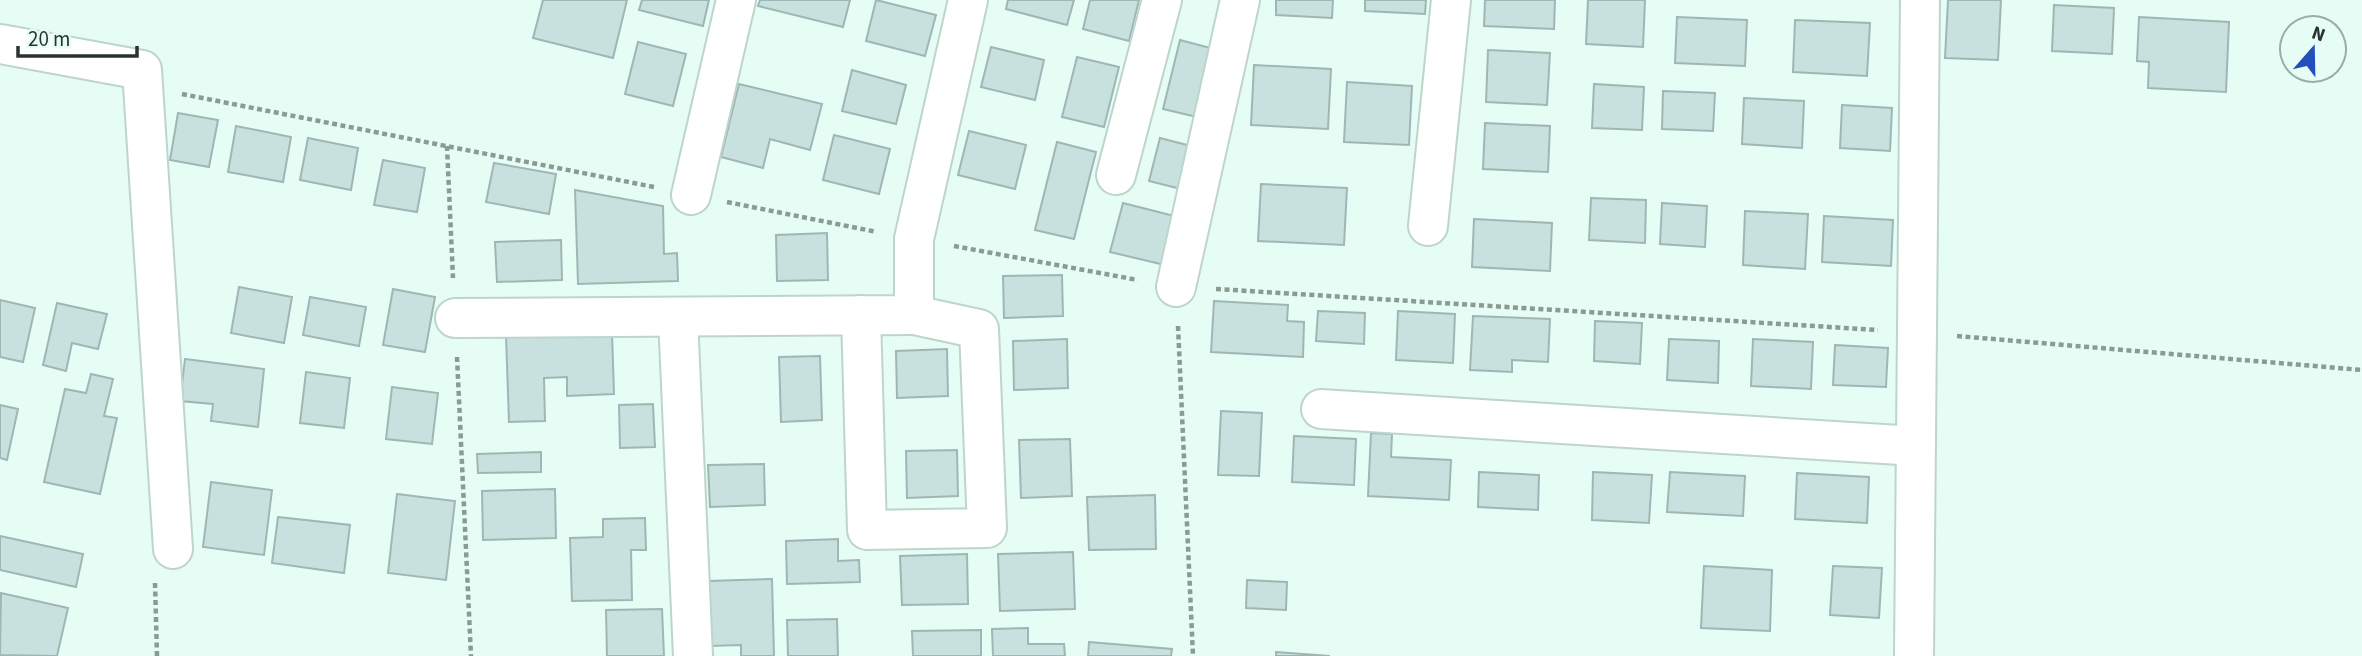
<svg xmlns="http://www.w3.org/2000/svg" width="2362" height="656" font-family="'Source Sans 3',sans-serif">
<style>
.building{fill:#c8e1df;stroke:#9eb7b5;stroke-width:2}
.lines{fill:none;stroke-linecap:round;stroke-linejoin:round}
.minor-casing{stroke:#bdd5cc;stroke-width:42}
.path{stroke:#8a9b95;stroke-width:4.5;stroke-dasharray:5 3.5;stroke-linecap:butt}
.minor{stroke:#fff;stroke-width:38}
</style>
<rect width="100%" height="100%" fill="#e5fdf4"/>
<g class="building">
<polygon points="543,0 627,0 613,58 533,38"/>
<polygon points="642,0 709,0 703,26 639,10"/>
<polygon points="760,0 850,0 843,27 758,6"/>
<polygon points="876,0 936,15 925,56 866,41"/>
<polygon points="1008,0 1074,0 1067,25 1006,9"/>
<polygon points="1090,0 1139,0 1129,41 1083,29"/>
<polygon points="1276,0 1333,0 1332,18 1276,15"/>
<polygon points="1365,0 1426,0 1425,14 1365,11"/>
<polygon points="1485,0 1555,0 1554,29 1484,26"/>
<polygon points="1588,0 1645,0 1643,47 1586,44"/>
<polygon points="1948,0 2001,0 1998,60 1945,58"/>
<polygon points="2054,5 2114,8 2112,54 2052,51"/>
<polygon points="1677,17 1747,20 1745,66 1675,63"/>
<polygon points="2139,17 2229,22 2226,92 2148,88 2149,62 2137,61"/>
<polygon points="1795,20 1870,23 1867,76 1793,72"/>
<polygon points="1180,40 1214,49 1197,117 1163,109"/>
<polygon points="638,42 686,54 673,106 625,94"/>
<polygon points="991,47 1044,60 1035,100 981,87"/>
<polygon points="1488,50 1550,53 1547,105 1486,102"/>
<polygon points="1077,57 1119,67 1104,127 1062,117"/>
<polygon points="1254,65 1331,69 1328,129 1251,125"/>
<polygon points="852,70 906,85 896,124 842,111"/>
<polygon points="1347,82 1412,86 1409,145 1344,142"/>
<polygon points="739,84 822,104 810,150 770,139 763,168 721,157"/>
<polygon points="1594,84 1644,87 1642,130 1592,128"/>
<polygon points="1663,91 1715,93 1713,131 1662,129"/>
<polygon points="1744,98 1804,101 1802,148 1742,144"/>
<polygon points="1842,105 1892,108 1890,151 1840,148"/>
<polygon points="178,113 218,120 209,167 170,160"/>
<polygon points="1485,123 1550,126 1548,172 1483,169"/>
<polygon points="236,126 291,137 283,182 228,172"/>
<polygon points="969,131 1026,145 1015,189 958,175"/>
<polygon points="834,135 890,149 879,194 823,180"/>
<polygon points="308,138 358,148 351,190 300,180"/>
<polygon points="1160,138 1195,147 1185,190 1149,181"/>
<polygon points="1057,142 1096,152 1074,239 1035,230"/>
<polygon points="383,160 425,168 417,212 374,205"/>
<polygon points="494,163 556,174 549,214 486,202"/>
<polygon points="1261,184 1347,188 1344,245 1258,241"/>
<polygon points="575,190 663,206 664,254 677,253 678,281 578,284"/>
<polygon points="1591,198 1646,200 1645,243 1589,240"/>
<polygon points="1123,203 1182,218 1169,266 1110,252"/>
<polygon points="1662,203 1707,206 1705,247 1660,244"/>
<polygon points="1745,211 1808,214 1805,269 1743,265"/>
<polygon points="1824,216 1893,220 1891,266 1822,262"/>
<polygon points="1474,219 1552,223 1550,271 1472,267"/>
<polygon points="827,233 828,280 777,281 776,235"/>
<polygon points="561,240 562,280 497,282 495,242"/>
<polygon points="1062,275 1063,316 1004,318 1003,276"/>
<polygon points="239,287 292,297 284,343 231,333"/>
<polygon points="393,289 435,297 425,352 383,345"/>
<polygon points="310,297 366,307 359,346 303,335"/>
<polygon points="0,300 35,308 23,362 0,357"/>
<polygon points="1214,301 1288,305 1287,321 1304,322 1303,357 1211,352"/>
<polygon points="57,303 107,314 98,349 72,343 66,371 43,365"/>
<polygon points="1318,311 1365,313 1364,344 1316,341"/>
<polygon points="1398,311 1455,314 1453,363 1396,360"/>
<polygon points="1473,316 1550,319 1548,362 1512,360 1512,372 1470,370"/>
<polygon points="1595,321 1642,323 1640,364 1594,361"/>
<polygon points="612,333 614,394 567,396 567,377 544,378 545,421 509,422 506,336"/>
<polygon points="1067,339 1068,388 1014,390 1013,341"/>
<polygon points="1669,339 1719,341 1718,383 1667,380"/>
<polygon points="1753,339 1813,342 1811,389 1751,386"/>
<polygon points="1835,345 1888,348 1886,387 1833,385"/>
<polygon points="947,349 948,396 897,398 896,351"/>
<polygon points="820,356 822,420 781,422 779,357"/>
<polygon points="185,359 264,369 258,427 211,421 213,404 180,401"/>
<polygon points="306,372 350,378 344,428 300,423"/>
<polygon points="91,374 113,379 104,416 117,418 100,494 44,482 65,389 86,393"/>
<polygon points="392,387 438,393 432,444 386,439"/>
<polygon points="653,404 655,447 620,448 619,405"/>
<polygon points="0,405 18,409 7,460 0,458"/>
<polygon points="1221,411 1262,413 1259,476 1218,475"/>
<polygon points="1371,433 1392,434 1391,457 1451,460 1449,500 1368,496"/>
<polygon points="1294,436 1356,439 1354,485 1292,482"/>
<polygon points="1070,439 1072,496 1021,498 1019,440"/>
<polygon points="957,450 958,496 907,498 906,451"/>
<polygon points="541,452 541,472 478,473 477,454"/>
<polygon points="764,464 765,505 710,507 708,465"/>
<polygon points="1479,472 1539,475 1538,510 1478,507"/>
<polygon points="1593,472 1652,475 1649,523 1592,520"/>
<polygon points="1670,472 1745,476 1743,516 1667,512"/>
<polygon points="1797,473 1869,477 1867,523 1795,519"/>
<polygon points="211,482 272,490 264,555 203,547"/>
<polygon points="555,489 556,538 483,540 482,491"/>
<polygon points="397,494 455,501 446,580 388,573"/>
<polygon points="1155,495 1156,549 1089,550 1087,497"/>
<polygon points="278,517 350,525 344,573 272,563"/>
<polygon points="645,518 646,550 631,550 632,600 572,601 570,538 603,537 603,519"/>
<polygon points="0,536 83,554 76,587 0,570"/>
<polygon points="838,539 838,561 859,560 860,582 787,584 786,541"/>
<polygon points="1073,552 1075,609 1000,611 998,554"/>
<polygon points="967,554 968,604 902,605 900,556"/>
<polygon points="1704,566 1772,570 1770,631 1701,628"/>
<polygon points="1833,566 1882,568 1879,618 1830,615"/>
<polygon points="772,579 774,656 741,656 741,645 709,646 708,581"/>
<polygon points="1247,580 1287,582 1286,610 1246,608"/>
<polygon points="1,593 68,608 57,656 0,655"/>
<polygon points="662,609 664,656 607,656 606,610"/>
<polygon points="837,619 838,656 788,656 787,620"/>
<polygon points="1028,628 1028,644 1064,644 1065,656 993,656 992,629"/>
<polygon points="981,630 981,656 913,656 912,631"/>
<polygon points="1089,642 1172,649 1171,656 1088,656"/>
<polygon points="1276,652 1330,656 1276,656"/>
</g>
<g class="lines">
<g class="minor-casing">
<g id="minor">
<polyline points="0,44 142,70 173,549"/>
<polyline points="1116,175 1162,0"/>
<polyline points="691,195 736,0"/>
<polyline points="1428,226 1451,0"/>
<polyline points="1176,287 1240,0"/>
<polyline points="861,315 867,530 987,528 979,329 914,315"/>
<polyline points="678,317 693,656"/>
<polyline points="455,318 914,315 914,239 968,0"/>
<polyline points="1321,409 1916,446"/>
<polyline points="1914,656 1920,0"/>
</g>
</g>
<g class="path">
<polyline points="182,94 654,187"/>
<polyline points="447,146 453,278"/>
<polyline points="727,202 877,232"/>
<polyline points="954,246 1138,280"/>
<polyline points="1216,289 1878,330"/>
<polyline points="1178,326 1193,656"/>
<polyline points="1957,336 2362,370"/>
<polyline points="457,357 471,656"/>
<polyline points="155,583 157,656"/>
</g>
<use href="#minor" class="minor"/>
</g>
<g transform="translate(2313 49) rotate(20)"><circle r="33" fill="#e5fdf4" stroke="#9aaca6" stroke-width="2"/>
<path d="M0-5L12 26L0 18L-12 26Z" fill="#244ebc"/>
<text y="-10" font-size="19" font-weight="bold" text-anchor="middle" fill="#2a3330">N</text>
</g>
<path d="M18 46v10h119v-10" fill="none" stroke="#2a3330" stroke-width="3.5"/>
<text x="28" y="46" font-size="21" fill="#2a3330" stroke="#e5fdf4" stroke-width="5" paint-order="stroke">20 m</text>
</svg>
